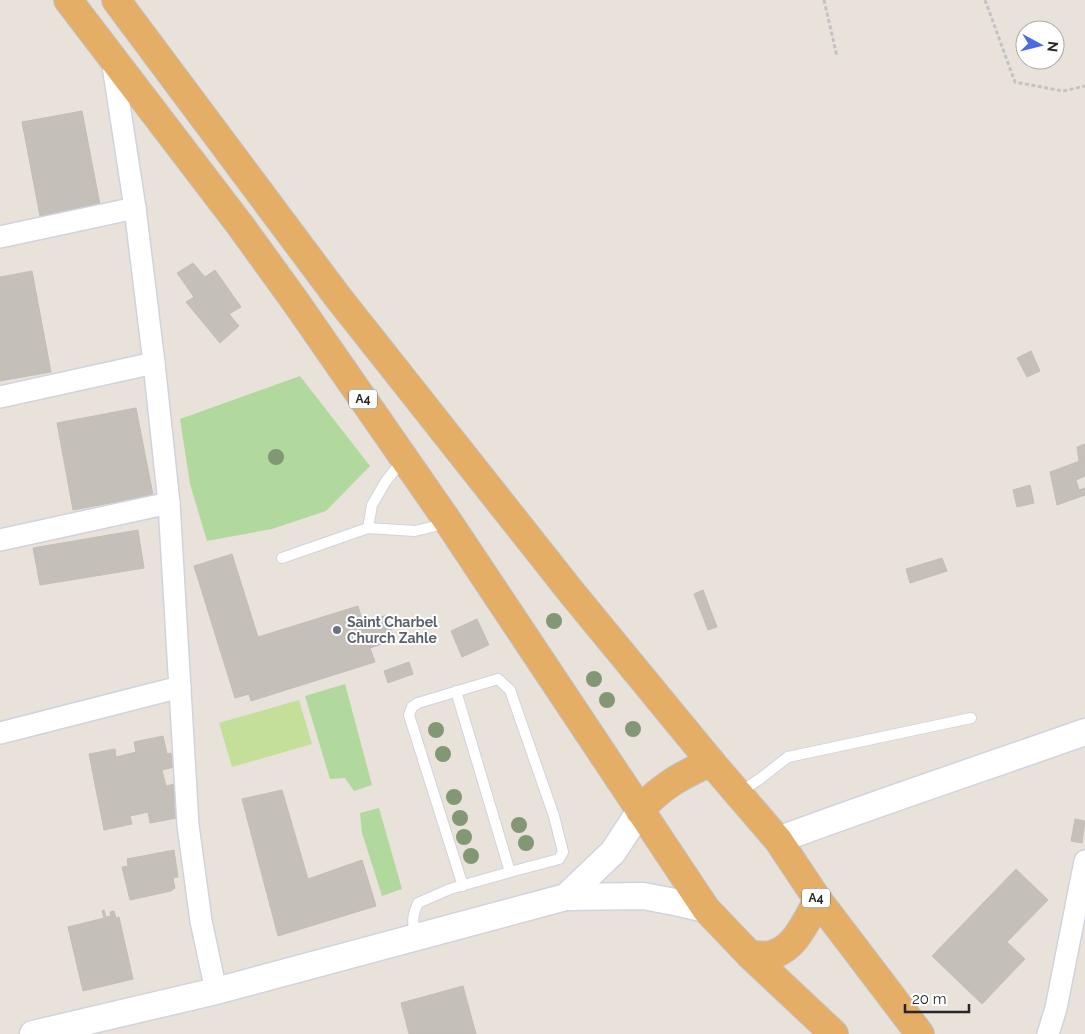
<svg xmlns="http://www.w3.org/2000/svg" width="1085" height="1034" font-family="Raleway,sans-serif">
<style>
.green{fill:#b2d99d}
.pitch{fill:#c3df9a}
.building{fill:#c4c0b9;stroke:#c3beb5}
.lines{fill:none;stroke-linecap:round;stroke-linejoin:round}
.service-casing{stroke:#d0d3df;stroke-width:12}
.minor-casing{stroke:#d0d3df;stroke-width:24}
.tertiary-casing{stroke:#d0d3df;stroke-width:29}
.trunk-casing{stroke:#c3c3c3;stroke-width:30}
.path{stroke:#c3c3c3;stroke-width:3;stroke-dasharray:4 2.5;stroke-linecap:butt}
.service{stroke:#fff;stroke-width:10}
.minor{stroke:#fff;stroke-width:21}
.tertiary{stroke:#fff;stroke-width:26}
.trunk{stroke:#e4ae66;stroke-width:28}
.tree{fill:#829774}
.worship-dot{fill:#6b7280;stroke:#fff;stroke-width:2}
.labels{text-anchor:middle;stroke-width:4;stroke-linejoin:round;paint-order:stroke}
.shield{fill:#fff;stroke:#686868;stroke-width:1}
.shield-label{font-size:12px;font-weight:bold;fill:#272727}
.worship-label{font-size:14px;font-weight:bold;fill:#5b616d;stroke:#fff;text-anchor:start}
</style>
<rect width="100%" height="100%" fill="#e8e2da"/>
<g class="green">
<polygon points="300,376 370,466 326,511 272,529 207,541 190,484 180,419"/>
<polygon points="345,684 372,785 354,791 345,778 330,779 305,696"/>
<polygon points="379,808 402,889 382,896 362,833 360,813"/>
</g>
<polygon class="pitch" points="299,700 312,744 232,767 219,723"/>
<g class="building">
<polygon points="82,111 101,210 41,221 22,122"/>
<polygon points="193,263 205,277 215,270 241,307 229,314 239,326 220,343 186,302 194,297 177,273"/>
<polygon points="32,271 51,372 0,381 0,277"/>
<polygon points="1031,351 1040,371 1027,377 1017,358"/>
<polygon points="136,408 153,495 73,510 57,423"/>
<polygon points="1085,444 1085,459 1079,461 1077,447"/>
<polygon points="1085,459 1085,476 1076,480 1079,490 1085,488 1085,495 1057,505 1050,472"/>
<polygon points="1030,485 1034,503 1017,507 1013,490"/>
<polygon points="138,530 144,568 40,585 33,548"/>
<polygon points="232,554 258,637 358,606 363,623 387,615 394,640 370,648 375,662 251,701 249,694 235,698 194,566"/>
<polygon points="942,558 947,571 910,583 906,569"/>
<polygon points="703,590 717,627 708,630 694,594"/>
<polygon points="477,619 489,645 462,657 451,631"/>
<polygon points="409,662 413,674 388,683 384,671"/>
<polygon points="163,736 167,754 171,753 174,767 162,770 166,786 179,783 182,817 150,823 148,812 130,816 132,824 104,830 89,754 115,749 116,757 136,752 134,742"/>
<polygon points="282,790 308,879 362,860 376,906 278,936 242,799"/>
<polygon points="1075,819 1085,821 1082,843 1071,841"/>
<polygon points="174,850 178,877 173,878 175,888 171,891 130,900 122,867 128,866 127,859"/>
<polygon points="1016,869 1048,900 1007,942 1025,959 982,1004 932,956"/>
<polygon points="104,910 106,917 111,916 110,912 114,911 116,918 119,917 133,979 83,991 68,927 104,918 102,911"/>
<polygon points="463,986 476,1034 409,1034 401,1003"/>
</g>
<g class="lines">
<g class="service-casing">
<g id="service">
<polyline points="368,528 372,505 386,481 403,460"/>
<polyline points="282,558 368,528 415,531 448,523"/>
<polyline points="456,691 510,872"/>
<polyline points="739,793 761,778 788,757 971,718"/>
<path d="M416 937C412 923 412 916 418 903L450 889 510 872 559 859 563 852 554 816 510 690 498 679 418 703 412 707 409 715 463 886"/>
</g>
</g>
<g class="minor-casing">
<g id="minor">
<polyline points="112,59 135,208 154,363 169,503 188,825 201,921 216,991"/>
<polyline points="0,237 135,208"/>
<polyline points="0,397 154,363"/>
<polyline points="0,540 169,503"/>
<polyline points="0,733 180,687"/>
<polyline points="1048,1034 1056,1008 1085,861"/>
</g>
</g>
<g class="tertiary-casing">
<g id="tertiary">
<path d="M778 840C880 802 983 768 1085 732"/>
<polyline points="566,897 613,852 640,811"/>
<polyline points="33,1034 216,991 566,897 643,896 675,902 706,909"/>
</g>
</g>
<g class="trunk-casing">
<g id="trunk">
<polyline points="68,0 240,225 295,301 449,523 706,909 750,955 834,1034"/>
<polyline points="116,0 337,296 572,593 711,762 778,840 818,900 920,1034"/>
<path d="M640 811C659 787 684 774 711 762"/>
<path d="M750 955C757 955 764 956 770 955 795 950 806 921 818 900"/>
</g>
</g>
<g class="path">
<polyline points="824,0 837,57"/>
<polyline points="985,0 1015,82 1063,91 1085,86"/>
</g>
<use href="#service" class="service"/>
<use href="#minor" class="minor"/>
<use href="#tertiary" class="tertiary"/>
<use href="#trunk" class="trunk"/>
</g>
<g class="tree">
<circle cx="276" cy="457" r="8"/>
<circle cx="554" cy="621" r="8"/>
<circle cx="594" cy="679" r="8"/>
<circle cx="607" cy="700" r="8"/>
<circle cx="633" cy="729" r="8"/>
<circle cx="436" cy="730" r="8"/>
<circle cx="443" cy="754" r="8"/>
<circle cx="454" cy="797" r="8"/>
<circle cx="460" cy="818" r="8"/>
<circle cx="519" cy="825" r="8"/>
<circle cx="464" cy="837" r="8"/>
<circle cx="526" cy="843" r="8"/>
<circle cx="471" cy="856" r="8"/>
</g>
<circle class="worship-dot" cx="337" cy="630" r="5"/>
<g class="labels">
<g class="shield">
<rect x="349" y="389.5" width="28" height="19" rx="4"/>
<rect x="802" y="888.5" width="28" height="19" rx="4"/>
</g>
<g class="shield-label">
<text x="363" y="403">A4</text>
<text x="816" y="902">A4</text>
</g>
<g class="worship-label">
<text x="347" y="627">Saint Charbel<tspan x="347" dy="16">Church Zahle</tspan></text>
</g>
</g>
<g transform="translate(1040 45) rotate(97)"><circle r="24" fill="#ffffff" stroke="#a9a9a9"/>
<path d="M0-4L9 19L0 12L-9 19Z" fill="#4c6be3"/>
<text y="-8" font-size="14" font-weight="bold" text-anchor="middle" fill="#272727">N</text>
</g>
<path d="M905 1004v8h64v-8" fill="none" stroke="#272727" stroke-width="2.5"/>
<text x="912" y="1004" font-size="15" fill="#272727" stroke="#ffffff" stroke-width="4" paint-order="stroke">20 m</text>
</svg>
